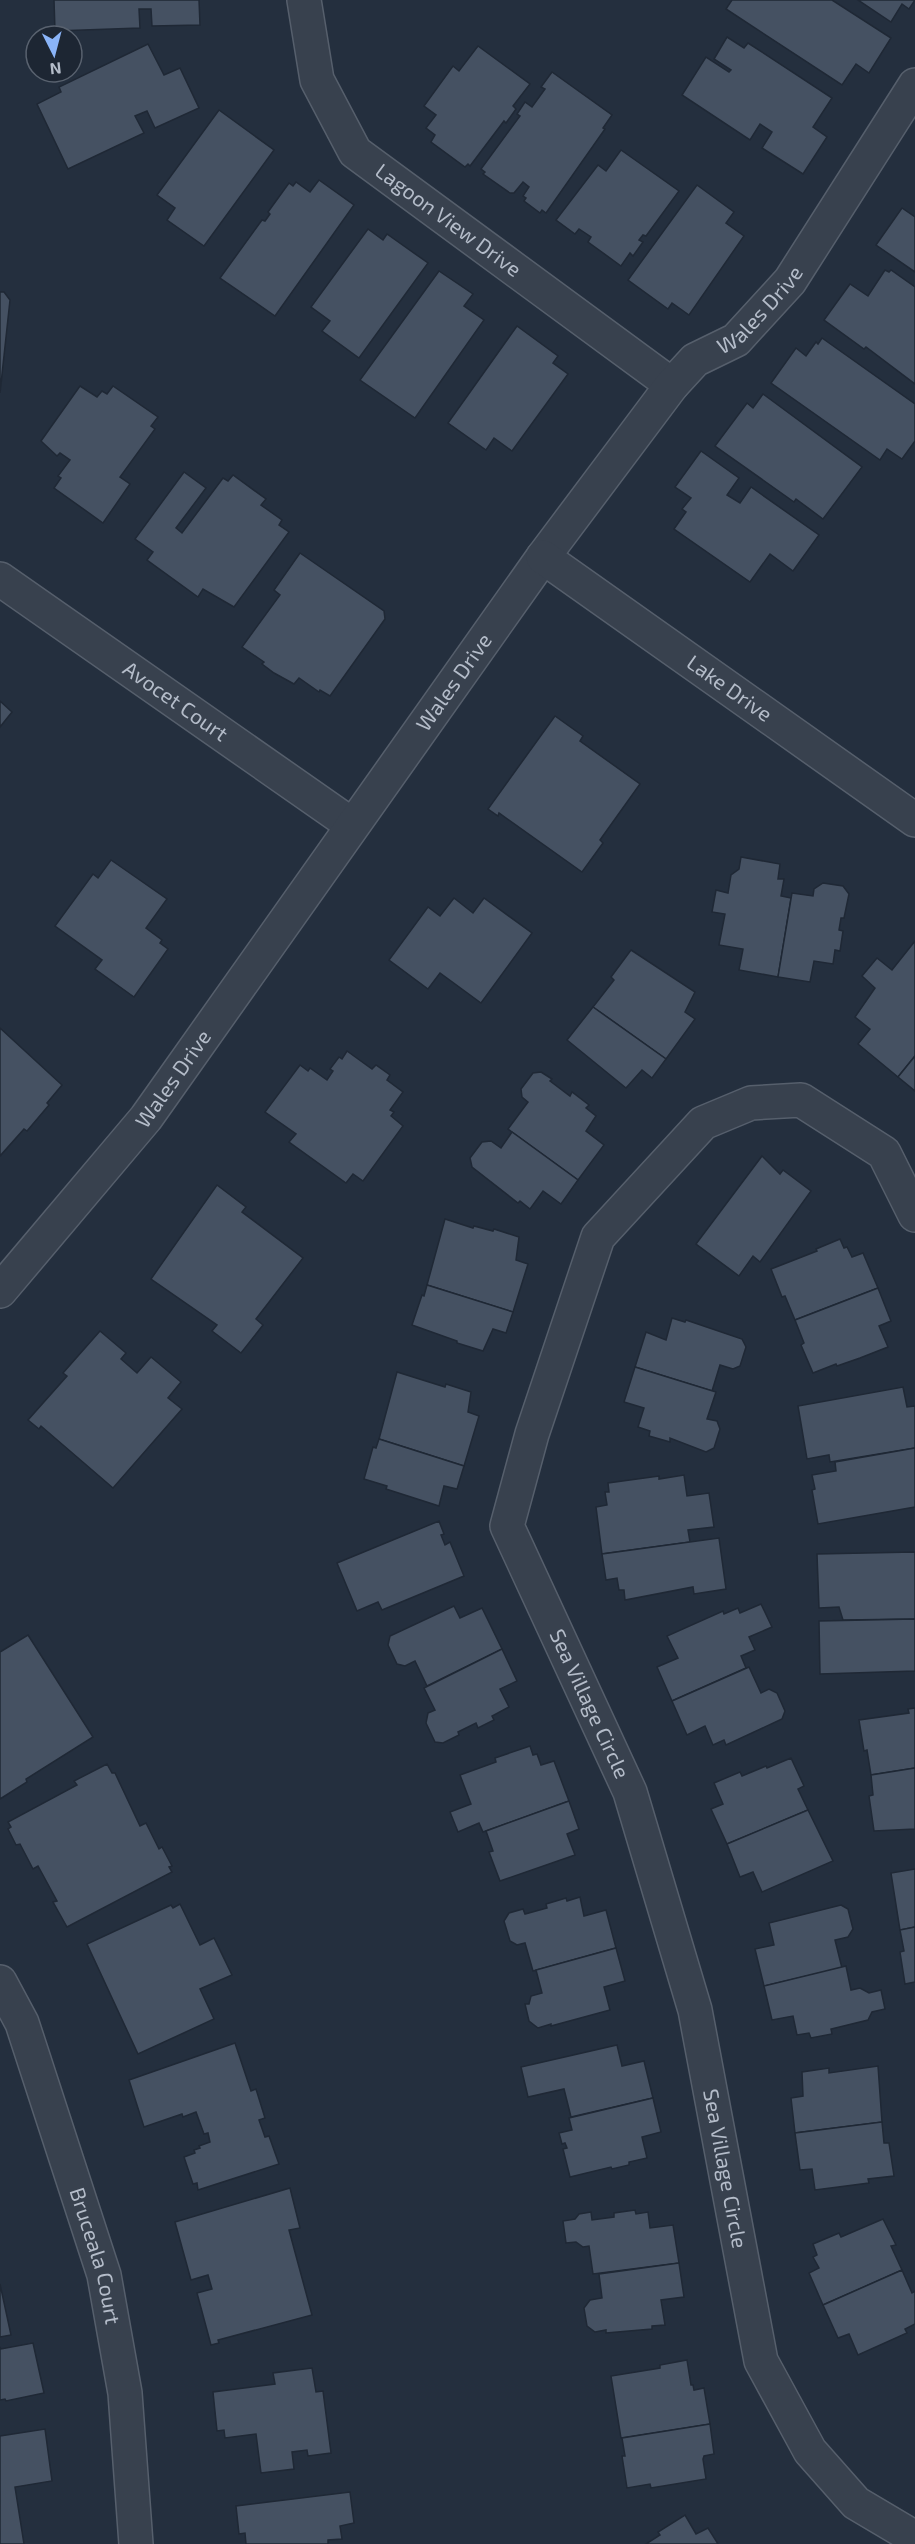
<svg xmlns="http://www.w3.org/2000/svg" width="915" height="2544" font-family="'Exo 2',sans-serif">
<style>
.building{fill:#455162;stroke:#1f2835;stroke-width:1.5}
.lines{fill:none;stroke-linecap:round;stroke-linejoin:round}
.minor-casing{stroke:#565f6c;stroke-width:36}
.tertiary-casing{stroke:#565f6c;stroke-width:36}
.minor{stroke:#38414e;stroke-width:33}
.tertiary{stroke:#38414e;stroke-width:33}
.labels{text-anchor:middle;stroke-width:4.5;stroke-linejoin:round;paint-order:stroke}
.street-label{font-size:21px;fill:#b4bcc9;stroke:#1d2633}
</style>
<rect width="100%" height="100%" fill="#242f3e"/>
<g class="building">
<polygon points="54,0 199,0 200,25 152,26 151,9 139,9 140,28 55,31"/>
<polygon points="732,0 832,0 891,38 869,73 856,64 842,85 726,9"/>
<polygon points="858,0 915,0 909,9 902,4 891,22"/>
<polygon points="727,37 744,48 748,43 832,98 813,127 827,137 803,174 762,148 772,132 760,124 750,140 682,95 706,57 729,72 731,70 714,59"/>
<polygon points="148,44 164,75 180,68 199,108 155,128 147,111 135,116 144,133 68,169 37,104 61,92 59,87"/>
<polygon points="478,46 530,84 513,106 516,109 506,123 504,121 470,166 468,164 465,167 431,142 435,135 426,128 436,115 424,106 453,66 459,71"/>
<polygon points="552,72 612,115 603,128 605,129 546,213 542,210 540,213 524,201 526,198 523,196 529,187 523,182 514,193 510,193 483,174 485,172 481,169 520,116 517,114 525,102 532,107 545,89 541,87"/>
<polygon points="219,110 274,150 204,246 167,220 175,208 157,195"/>
<polygon points="621,150 679,191 646,236 643,235 639,240 643,242 633,256 630,253 621,266 588,242 591,237 579,229 575,234 556,220 598,165 606,171"/>
<polygon points="319,180 354,205 275,316 220,278 262,220 265,221 270,214 268,212 289,183 293,186 296,182 310,192"/>
<polygon points="697,185 734,212 726,223 744,236 689,315 672,303 668,309 628,280"/>
<polygon points="902,208 915,217 915,272 876,245"/>
<polygon points="368,229 383,240 387,234 428,263 359,358 322,331 330,321 311,307"/>
<polygon points="885,270 889,272 891,270 915,287 915,384 866,347 864,349 824,320 850,284 868,296"/>
<polygon points="439,271 473,294 464,306 484,320 415,418 360,380"/>
<polygon points="0,292 4,292 10,300 0,393"/>
<polygon points="517,326 558,356 553,363 568,374 512,451 494,438 486,450 448,423"/>
<polygon points="822,338 915,404 915,441 902,459 887,449 880,460 771,383 796,348 806,356 816,342 818,344"/>
<polygon points="80,386 97,397 102,391 107,394 113,386 158,417 151,426 155,429 120,477 130,484 103,523 54,488 61,478 58,476 70,460 60,453 57,456 41,441"/>
<polygon points="763,394 862,467 823,519 796,499 794,502 715,446 747,403 753,408"/>
<polygon points="701,451 739,478 727,495 740,503 751,487 819,535 793,571 770,554 750,582 674,529 686,512 682,509 691,498 675,487"/>
<polygon points="184,472 206,488 176,528 182,533 223,478 228,481 233,475 266,499 261,505 282,520 279,525 289,532 234,607 203,589 198,597 147,560 153,552 135,539"/>
<polygon points="300,553 384,611 385,619 330,696 320,690 319,692 299,678 294,684 274,673 262,664 264,662 242,647 280,595 274,590"/>
<polygon points="0,701 12,712 0,727"/>
<polygon points="555,716 583,736 580,741 640,784 600,840 603,843 582,872 499,813 498,816 488,809"/>
<polygon points="741,857 780,864 778,879 784,879 781,896 791,898 778,977 739,970 743,949 719,945 725,914 712,912 716,890 728,893 731,875 739,869"/>
<polygon points="111,860 167,899 146,928 162,940 160,943 168,949 134,997 95,969 102,960 55,926 93,874 98,878"/>
<polygon points="823,883 843,886 849,894 844,918 841,918 839,930 843,931 840,951 835,950 833,964 814,961 810,982 778,977 792,893 813,896 814,889"/>
<polygon points="454,898 473,913 484,898 532,933 481,1003 440,973 428,989 389,960 428,907 440,916"/>
<polygon points="915,941 915,1056 898,1077 858,1044 870,1029 855,1017 875,988 862,976 877,958 892,970"/>
<polygon points="631,950 695,992 685,1012 695,1019 666,1059 593,1007 614,980 611,977"/>
<polygon points="593,1007 666,1059 652,1078 642,1070 626,1088 567,1040"/>
<polygon points="0,1028 62,1085 47,1103 49,1105 27,1131 24,1129 0,1156"/>
<polygon points="347,1051 372,1069 376,1065 390,1075 387,1080 403,1092 390,1110 394,1112 391,1116 403,1126 363,1181 353,1174 346,1183 289,1142 296,1134 265,1112 300,1065 308,1071 310,1068 327,1080 333,1071 330,1069 339,1057 342,1059"/>
<polygon points="915,1056 915,1091 898,1077"/>
<polygon points="541,1072 552,1079 550,1081 570,1096 572,1092 589,1105 586,1108 596,1116 586,1131 604,1145 578,1180 508,1129 528,1102 522,1097 521,1089 533,1073"/>
<polygon points="512,1132 578,1180 561,1204 543,1191 530,1209 520,1201 518,1203 472,1167 470,1158 482,1142 491,1141 501,1148"/>
<polygon points="762,1156 780,1174 783,1170 811,1191 760,1262 753,1256 739,1276 696,1244"/>
<polygon points="217,1185 246,1207 242,1212 303,1258 256,1319 263,1325 241,1353 212,1331 217,1325 151,1279"/>
<polygon points="445,1219 473,1228 474,1226 493,1231 494,1229 519,1237 516,1260 528,1264 513,1312 427,1285"/>
<polygon points="840,1239 844,1248 847,1247 852,1257 863,1253 878,1288 795,1320 785,1296 782,1297 771,1269 817,1251 816,1249"/>
<polygon points="427,1285 513,1312 506,1333 493,1329 483,1351 457,1343 457,1341 412,1325 422,1295 424,1296"/>
<polygon points="878,1288 891,1321 879,1326 888,1347 860,1358 837,1366 836,1364 813,1373 801,1345 804,1343 795,1320"/>
<polygon points="672,1318 685,1322 686,1320 742,1339 746,1347 740,1366 733,1369 720,1365 712,1391 635,1367 646,1332 666,1340"/>
<polygon points="100,1331 126,1353 121,1359 137,1373 151,1357 181,1382 168,1398 182,1409 113,1488 41,1426 39,1429 28,1420 67,1376 63,1373"/>
<polygon points="635,1367 716,1392 707,1419 717,1421 720,1429 714,1448 706,1452 670,1438 670,1442 649,1436 650,1431 638,1427 644,1408 624,1402"/>
<polygon points="397,1372 445,1387 446,1384 471,1392 468,1412 479,1416 464,1466 379,1439"/>
<polygon points="903,1387 907,1407 915,1406 915,1448 830,1462 829,1455 807,1459 798,1406"/>
<polygon points="379,1439 464,1466 457,1489 444,1486 439,1506 386,1489 387,1486 364,1479 373,1447 376,1448"/>
<polygon points="915,1448 915,1507 818,1524 812,1490 815,1489 812,1475 836,1471 835,1462"/>
<polygon points="684,1475 687,1496 709,1493 714,1527 688,1530 690,1542 602,1554 596,1507 607,1505 605,1492 609,1492 608,1483 659,1476 659,1479"/>
<polygon points="439,1521 444,1534 441,1535 445,1545 450,1542 464,1576 382,1610 378,1602 357,1611 337,1563"/>
<polygon points="719,1538 726,1589 694,1594 693,1587 625,1600 624,1590 619,1590 617,1578 606,1580 602,1554"/>
<polygon points="915,1552 915,1619 843,1620 839,1607 819,1608 817,1554"/>
<polygon points="761,1604 772,1627 749,1637 755,1650 741,1656 746,1668 672,1701 657,1667 678,1658 667,1636 723,1611 724,1614 738,1608 740,1613"/>
<polygon points="454,1606 460,1618 482,1608 502,1649 427,1686 415,1661 405,1666 397,1664 388,1645 390,1636"/>
<polygon points="915,1619 915,1671 820,1674 819,1621"/>
<polygon points="28,1635 93,1737 26,1779 27,1782 0,1799 0,1652"/>
<polygon points="502,1649 517,1681 500,1689 509,1707 492,1716 494,1720 478,1728 476,1723 458,1732 459,1735 443,1743 435,1742 426,1723 428,1713 435,1710 424,1688"/>
<polygon points="749,1667 761,1693 769,1689 777,1693 785,1711 782,1719 726,1745 724,1740 713,1745 705,1726 687,1735 672,1701"/>
<polygon points="915,1708 915,1768 871,1775 867,1750 864,1751 859,1720 909,1713 908,1709"/>
<polygon points="530,1746 533,1755 537,1754 541,1765 554,1761 569,1801 483,1832 479,1823 458,1832 450,1812 471,1804 460,1775 496,1762 495,1758"/>
<polygon points="791,1758 804,1786 798,1789 808,1810 727,1844 711,1809 723,1804 714,1783 740,1772 742,1776 766,1766 767,1768"/>
<polygon points="107,1764 112,1773 115,1773 140,1826 146,1823 159,1849 162,1847 172,1866 169,1867 172,1872 67,1927 53,1902 57,1901 38,1866 33,1869 20,1844 16,1845 8,1829 11,1827 8,1822 77,1785 74,1781"/>
<polygon points="915,1768 915,1829 874,1831 869,1796 873,1795 871,1775"/>
<polygon points="569,1801 579,1829 567,1834 575,1855 500,1881 489,1852 493,1851 486,1831"/>
<polygon points="808,1810 833,1861 762,1892 753,1872 740,1877 727,1844"/>
<polygon points="915,1869 915,1927 900,1930 891,1873"/>
<polygon points="580,1897 584,1916 606,1910 616,1948 533,1971 525,1943 517,1945 510,1941 504,1921 509,1913 523,1909 525,1914 547,1908 546,1904 566,1898 567,1901"/>
<polygon points="180,1904 200,1945 214,1938 232,1975 200,1989 214,2019 138,2054 87,1944 171,1905 173,1908"/>
<polygon points="841,1905 848,1909 853,1929 848,1937 835,1940 842,1968 764,1986 755,1949 774,1945 769,1923"/>
<polygon points="915,1927 915,1982 905,1984 900,1952 904,1951 900,1930"/>
<polygon points="616,1948 625,1981 604,1987 610,2010 551,2026 551,2024 538,2028 529,2021 525,2004 529,2004 531,1996 542,1993 536,1970"/>
<polygon points="846,1966 851,1990 860,1988 869,1993 881,1990 885,2009 872,2012 868,2020 831,2029 832,2034 811,2038 809,2033 797,2035 793,2016 772,2020 764,1986"/>
<polygon points="235,2043 251,2091 256,2089 265,2118 259,2120 265,2137 269,2136 279,2164 198,2190 197,2183 193,2184 184,2157 195,2153 194,2150 200,2148 199,2146 210,2142 208,2133 204,2134 196,2112 183,2117 182,2114 144,2127 129,2080"/>
<polygon points="617,2045 622,2066 644,2061 653,2098 571,2117 564,2089 528,2097 521,2067"/>
<polygon points="878,2066 882,2122 795,2133 791,2098 803,2096 802,2072 829,2068 829,2073"/>
<polygon points="653,2098 661,2132 642,2137 647,2158 629,2162 629,2165 612,2169 611,2167 570,2177 563,2149 567,2148 565,2143 562,2144 559,2133 572,2130 569,2118"/>
<polygon points="882,2122 884,2143 889,2143 894,2176 868,2179 869,2183 815,2190 812,2169 800,2170 795,2133"/>
<polygon points="290,2188 300,2228 289,2230 312,2315 218,2340 219,2343 211,2345 197,2293 212,2289 208,2275 191,2280 175,2222"/>
<polygon points="635,2210 636,2214 648,2212 650,2228 673,2225 679,2263 593,2274 589,2246 583,2247 576,2242 566,2243 563,2221 575,2219 579,2214 591,2212 592,2220 614,2217 614,2213"/>
<polygon points="883,2219 896,2245 891,2246 902,2270 823,2305 809,2273 819,2268 813,2257 817,2255 813,2244 839,2233 841,2237"/>
<polygon points="679,2263 684,2297 661,2300 665,2325 652,2326 652,2329 606,2333 606,2330 595,2332 587,2326 584,2308 590,2300 602,2298 599,2274"/>
<polygon points="902,2270 912,2293 915,2291 915,2324 905,2329 907,2333 858,2355 849,2334 838,2338 823,2305"/>
<polygon points="0,2284 11,2335 0,2337"/>
<polygon points="33,2343 44,2393 6,2401 5,2399 0,2400 0,2347 1,2349"/>
<polygon points="687,2360 691,2385 693,2385 694,2390 704,2388 710,2424 621,2438 611,2376 660,2368 660,2365"/>
<polygon points="312,2368 316,2392 323,2391 331,2453 308,2456 307,2450 292,2452 294,2469 261,2473 256,2434 225,2438 224,2430 217,2431 213,2392 275,2384 273,2373"/>
<polygon points="710,2424 714,2454 704,2456 703,2459 706,2479 651,2488 650,2484 627,2488 622,2456 625,2456 622,2438"/>
<polygon points="45,2429 52,2481 15,2487 24,2544 0,2544 0,2436"/>
<polygon points="350,2492 354,2523 340,2526 342,2539 328,2540 328,2544 246,2544 245,2533 239,2534 236,2506"/>
<polygon points="685,2515 696,2534 708,2528 718,2544 646,2544 660,2535 658,2532"/>
</g>
<g class="lines">
<g class="minor-casing">
<g id="minor">
<path id="s1" d="M304 0 317 80 355 152 672 385"/>
<path id="s2" d="M0 579 352 825"/>
<path id="s3" d="M915 1215 884 1153 801 1100 751 1103 703 1123 598 1237 532 1434 507 1526 630 1792 695 2010 761 2361 810 2451 856 2503 915 2538"/>
<path id="s4" d="M0 1291 146 1118 543 557 672 385 695 360 736 340 790 281 915 85"/>
<path id="s5" d="M0 1982 22 2023 104 2275 125 2393 136 2544"/>
</g>
</g>
<g class="tertiary-casing">
<g id="tertiary">
<path id="s6" d="M543 557 915 820"/>
</g>
</g>
<use href="#minor" class="minor"/>
<use href="#tertiary" class="tertiary"/>
</g>
<g class="labels">
<g class="street-label">
<text dy="7" stroke="none"><textPath href="#s1" startOffset="278">Lagoon View Drive</textPath></text>
<text dy="7" stroke="none"><textPath href="#s4" startOffset="1246">Wales Drive</textPath></text>
<text dy="7" stroke="none"><textPath href="#s4" startOffset="760">Wales Drive</textPath></text>
<text dy="7" stroke="none"><textPath href="#s6" startOffset="228">Lake Drive</textPath></text>
<text dy="7" stroke="none"><textPath href="#s2" startOffset="214">Avocet Court</textPath></text>
<text dy="7" stroke="none"><textPath href="#s4" startOffset="274">Wales Drive</textPath></text>
<text dy="7" stroke="none"><textPath href="#s3" startOffset="924">Sea Village Circle</textPath></text>
<text dy="7" stroke="none"><textPath href="#s3" startOffset="1410">Sea Village Circle</textPath></text>
<text dy="7" stroke="none"><textPath href="#s5" startOffset="291">Bruceala Court</textPath></text>
</g>
</g>
<g transform="translate(54 54) rotate(174)"><circle r="28" fill="#1d2633" stroke="#59626f" stroke-width="1.5"/>
<path d="M0-4.5L10 22L0 15L-10 22Z" fill="#8ab4f8"/>
<text y="-9" font-size="16" font-weight="bold" text-anchor="middle" fill="#b4bcc9">N</text>
</g>
</svg>
